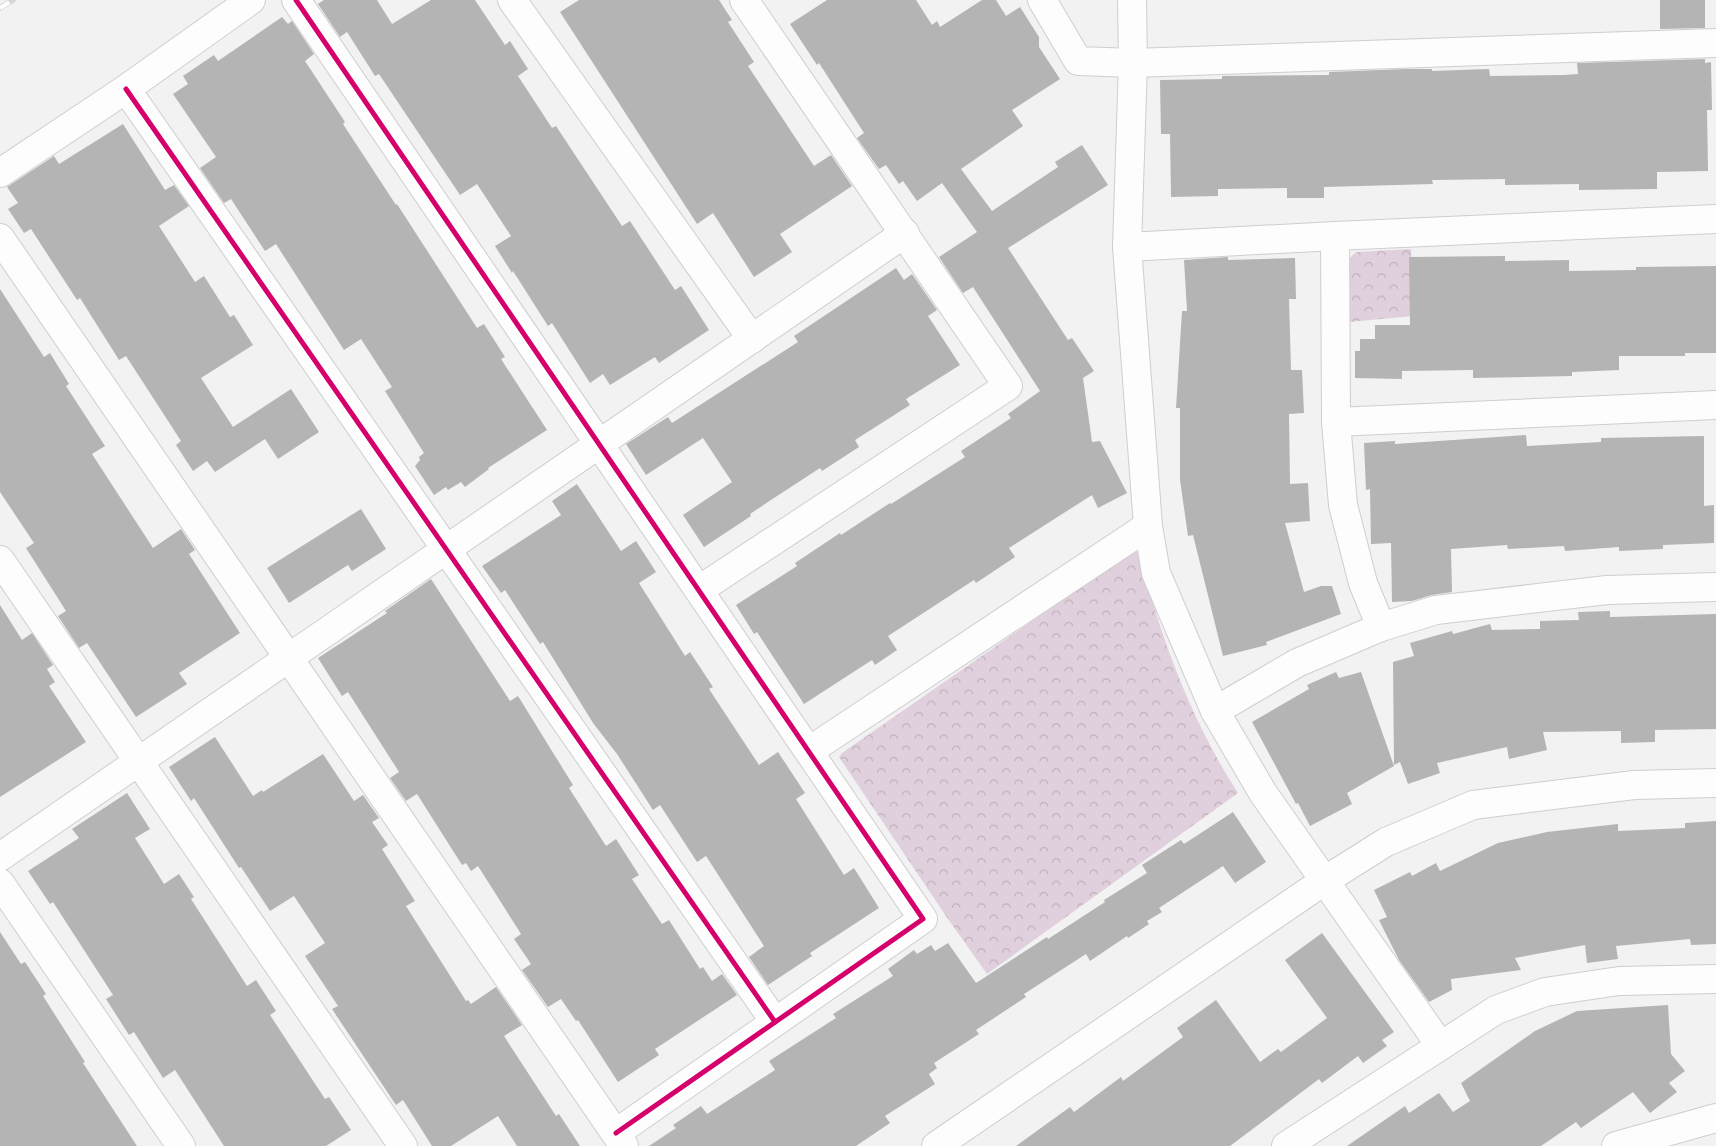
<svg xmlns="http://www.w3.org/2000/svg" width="1716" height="1146" font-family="'Times New Roman',serif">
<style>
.park{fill:url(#park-crowns)}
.building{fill:#b4b4b5}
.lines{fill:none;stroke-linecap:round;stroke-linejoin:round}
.minor-casing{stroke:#cececf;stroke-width:30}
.minor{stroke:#fdfdfd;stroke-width:28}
.rail-casing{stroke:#d5d5d6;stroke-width:5.5}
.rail{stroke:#fff;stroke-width:4;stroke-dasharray:11;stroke-linecap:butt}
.cycleway-casing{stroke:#fff;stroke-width:8}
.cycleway{stroke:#d6006c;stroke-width:5}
</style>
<defs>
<pattern id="park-crowns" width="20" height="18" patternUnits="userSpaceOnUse" patternTransform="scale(1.25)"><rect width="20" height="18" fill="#e0cfdc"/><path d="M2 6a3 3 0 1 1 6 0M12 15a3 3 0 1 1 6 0" fill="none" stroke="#bfb1bc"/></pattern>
</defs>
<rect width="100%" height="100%" fill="#f2f2f3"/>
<g class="park">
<polygon points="1411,249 1414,316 1349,322 1348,260 1356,252"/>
<path d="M1134 550 1144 557C1147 574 1150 591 1154 607 1174 672 1201 736 1238 793L987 974 948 919 839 757 842 753Z"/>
</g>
<g class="building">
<polygon points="324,0 377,0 392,24 431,0 475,0 505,45 510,41 528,69 518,76 552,128 556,126 622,226 630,221 675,290 681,286 709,330 659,363 655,357 610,385 603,374 590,383 552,323 548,326 513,271 512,273 495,246 511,236 477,184 460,195 379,74 375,76 347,32 340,37 318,4"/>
<polygon points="579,0 719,0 732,20 728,22 754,62 748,66 814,166 831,155 852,186 780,234 792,252 754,277 713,213 697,224 560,12"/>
<polygon points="827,0 916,0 932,25 937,21 940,27 982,0 996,0 1006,16 1020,7 1039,37 1039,47 1060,79 1012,110 1023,126 961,169 992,211 1058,167 1055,162 1082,145 1108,185 1008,248 1068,340 1072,338 1094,371 1083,378 1092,442 1100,441 1127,493 1098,508 1092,495 1009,548 1015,557 976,583 974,580 888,636 897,650 875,665 872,660 804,704 757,632 754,634 736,605 797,566 795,563 840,533 841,535 890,503 891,504 965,457 961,451 1011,418 1008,414 1040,391 973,287 963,293 939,257 977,232 942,183 917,201 903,181 899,184 886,165 879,169 857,138 864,133 819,63 817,65 790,24"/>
<polygon points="1660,0 1705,0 1705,28 1660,29"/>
<polygon points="282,17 288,24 292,21 314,54 305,61 345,122 343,124 396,205 397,204 477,328 484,324 505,357 501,359 547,430 488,468 489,469 465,487 461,482 448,490 446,487 434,495 415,466 420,460 419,457 424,453 385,391 392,387 361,339 344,350 276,244 265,251 231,199 224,203 200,168 216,157 173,94 188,84 183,76 214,55 218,61"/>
<polygon points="1705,59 1705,63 1711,62 1712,110 1707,110 1708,171 1657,172 1657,189 1579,190 1579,184 1505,185 1505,179 1432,180 1433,184 1324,187 1324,198 1287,198 1287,188 1218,189 1218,196 1171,197 1170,134 1161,134 1160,80 1222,79 1222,76 1329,75 1329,72 1405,69 1432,69 1432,71 1489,69 1490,76 1564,75 1578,74 1577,63"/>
<polygon points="123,124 165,190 174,185 189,206 159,226 195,282 204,276 230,317 234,315 253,345 201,378 233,427 291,389 319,432 278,459 265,439 215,472 207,461 193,471 176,445 181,441 126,356 119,360 80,298 77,300 31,229 24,233 8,209 18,203 7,187 54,156 59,164"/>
<polygon points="1505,256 1505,261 1569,260 1569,271 1636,270 1636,267 1716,266 1716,353 1685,353 1685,356 1619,356 1619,370 1572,372 1572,376 1473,378 1473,370 1402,371 1402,379 1355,378 1355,351 1360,351 1360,339 1375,339 1375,325 1410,325 1409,257"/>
<polygon points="1228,257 1228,260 1295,258 1296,299 1289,299 1291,370 1302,370 1304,413 1289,414 1290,484 1308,483 1310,521 1285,523 1304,592 1321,586 1332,586 1341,614 1266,642 1267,645 1223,656 1193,535 1188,536 1180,480 1180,408 1176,408 1182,311 1187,311 1184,260"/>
<polygon points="896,268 904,280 912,274 937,310 928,316 960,365 906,399 910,405 855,440 859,447 822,471 820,468 774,498 750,514 751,516 704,547 683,515 732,482 703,438 646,475 626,444 668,417 672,423 798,342 794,336"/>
<polygon points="0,289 44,357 50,353 69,384 66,386 105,446 92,454 153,548 181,529 195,550 189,554 240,633 179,673 187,684 136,717 87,643 79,648 58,616 66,611 26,548 34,543 0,492"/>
<polygon points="1526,435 1527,446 1601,442 1601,438 1704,436 1704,506 1714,505 1714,543 1663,545 1663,549 1619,551 1619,547 1565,551 1564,546 1508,549 1507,545 1451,549 1452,592 1432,595 1412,601 1392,602 1391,543 1371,544 1370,489 1366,490 1364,443 1395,441 1395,444"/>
<polygon points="577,484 621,551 636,541 656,572 639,583 685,656 690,652 713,687 709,689 759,765 778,752 805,793 796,799 844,875 854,868 879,908 810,953 812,956 768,985 749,957 764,946 706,856 697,862 660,805 653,810 617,754 593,723 543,642 540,644 505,590 501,593 482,566 561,515 552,501"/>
<polygon points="361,509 386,549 352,571 348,565 289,603 267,568"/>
<polygon points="431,579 510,701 518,696 573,785 569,788 606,846 616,839 639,875 632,879 662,924 669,920 700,969 703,967 712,981 722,974 737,995 655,1049 659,1055 618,1082 578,1020 576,1021 561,999 548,1007 522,970 531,964 514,939 521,934 478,866 471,871 466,863 462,865 417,794 406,801 390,778 399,772 348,692 342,696 318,658 387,613 385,611"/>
<polygon points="0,605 22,640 32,633 53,665 47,669 55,682 49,686 86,742 0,797"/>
<polygon points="1610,611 1610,617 1716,614 1716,729 1655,730 1655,742 1621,743 1621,731 1543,732 1547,750 1509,759 1507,747 1437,763 1440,773 1408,784 1400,762 1394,765 1393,662 1414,656 1410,643 1452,631 1453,634 1490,624 1492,630 1540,629 1540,621 1579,620 1578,612"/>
<polygon points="1336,672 1339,678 1361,672 1394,766 1347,793 1352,804 1310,826 1298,803 1296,804 1252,722 1309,689 1307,685"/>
<polygon points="215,737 253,796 262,790 263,792 323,754 354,801 363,795 379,818 372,822 388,845 382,849 415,901 406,906 466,1001 468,1000 471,1004 496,987 522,1025 504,1036 556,1116 559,1114 580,1146 517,1146 498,1116 451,1146 432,1146 403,1100 396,1105 332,1009 338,1006 305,956 325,943 294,896 270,911 241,867 239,868 194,798 191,801 169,767"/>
<polygon points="127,793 150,829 135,838 164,884 179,874 194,897 191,899 247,986 256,980 276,1011 270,1015 325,1099 329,1097 351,1130 326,1146 224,1146 175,1070 163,1078 134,1032 129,1035 106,999 113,995 53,902 50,904 28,871 79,838 72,829"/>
<polygon points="1233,812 1266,862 1235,883 1223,866 1159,908 1162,912 1147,921 1149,924 1128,938 1127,936 1090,961 1086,954 1024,994 1026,997 976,1030 979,1034 934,1063 937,1068 929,1074 935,1084 885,1116 890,1123 856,1146 649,1146 676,1128 673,1125 701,1106 707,1114 775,1070 769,1061 836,1018 833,1014 893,976 888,969 914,950 917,954 931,945 935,951 948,943 976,983 1047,937 1048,939 1105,902 1104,900 1147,873 1142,865 1181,840 1184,844"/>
<polygon points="1716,821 1716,944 1691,945 1690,939 1616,946 1618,959 1587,963 1585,945 1515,958 1521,970 1451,979 1452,990 1429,1002 1399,960 1379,920 1387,917 1374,890 1410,872 1412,876 1436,863 1440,871 1498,843 1547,832 1618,824 1618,831 1685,828 1685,823"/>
<polygon points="0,932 21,964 25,962 46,994 43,996 85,1062 83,1063 137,1146 0,1146"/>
<polygon points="1322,933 1394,1032 1382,1040 1387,1046 1363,1063 1358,1056 1322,1083 1319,1079 1230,1146 1016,1146 1070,1107 1074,1112 1121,1077 1123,1081 1183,1037 1177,1028 1216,1000 1260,1062 1278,1049 1281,1052 1327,1018 1285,960"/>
<polygon points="1668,1005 1671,1054 1685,1071 1669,1083 1677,1092 1650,1113 1633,1092 1581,1128 1576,1122 1541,1146 1347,1146 1405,1106 1409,1113 1439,1093 1453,1112 1470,1101 1461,1083 1535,1031 1577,1011"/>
</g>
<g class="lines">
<g class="minor-casing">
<g id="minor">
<polyline points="296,0 923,919 616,1133"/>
<polyline points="512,0 752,339"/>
<polyline points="1042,0 1078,61 1133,63 1716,43"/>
<polyline points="1132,0 1133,63 1127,247 1148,526 1156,573 1215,711 1263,793 1440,1045"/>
<polyline points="126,89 775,1022"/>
<polyline points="0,173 126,89 251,0"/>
<polyline points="1335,236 1336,422 1343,505 1363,583 1381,627"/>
<polyline points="0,238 624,1146"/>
<polyline points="1127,247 1335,236 1716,219"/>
<polyline points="1336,422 1716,405"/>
<polyline points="0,560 403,1146"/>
<polyline points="699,590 1008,386 744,0"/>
<polyline points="1215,711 1297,663 1381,627 1436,610 1607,590 1716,587"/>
<polyline points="809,751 1148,526"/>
<polyline points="0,857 905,233"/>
<polyline points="0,883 181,1146"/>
<polyline points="936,1146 1324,881 1386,842 1473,805 1634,785 1716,783"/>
<polyline points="1286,1146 1496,1010 1545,992 1619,981 1716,979"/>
<polyline points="1616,1146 1716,1118"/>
</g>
</g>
<use href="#minor" class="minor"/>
<g class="rail-casing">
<polyline id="rail" points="0,8 13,0"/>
</g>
<use href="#rail" class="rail"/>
<g class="cycleway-casing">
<g id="cycleway">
<polyline points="296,0 923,919 616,1133"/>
<polyline points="126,89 775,1022"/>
</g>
</g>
<use href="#cycleway" class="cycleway"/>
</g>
</svg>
